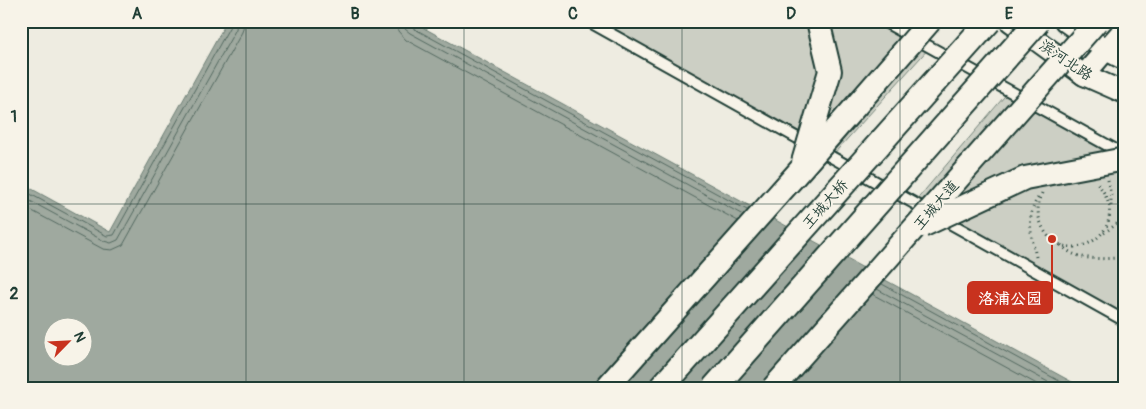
<svg xmlns="http://www.w3.org/2000/svg" width="1146" height="409" font-family="Pangolin,'LXGW WenKai TC',sans-serif">
<style>
.green{fill:#cccfc4;stroke:#76867c}
.water{fill:#9fa99f;stroke:#6c7e74;fill-rule:evenodd}
.lines{fill:none;stroke-linecap:round;stroke-linejoin:round}
.shore{stroke:#52685f;stroke-width:1}
.pedestrian-casing{stroke:#1f3d34;stroke-width:14}
.secondary-casing{stroke:#1f3d34;stroke-width:24}
.path{stroke:#1f3d34;stroke-width:3;stroke-dasharray:1 4;stroke-linecap:butt}
.pedestrian{stroke:#f7f3e8;stroke-width:10}
.secondary{stroke:#f7f3e8;stroke-width:20}
.primary-bridge-casing{stroke:#1f3d34;stroke-width:26;stroke-linecap:butt}
.trunk-bridge-casing{stroke:#1f3d34;stroke-width:28;stroke-linecap:butt}
.primary-bridge{stroke:#f7f3e8;stroke-width:22}
.trunk-bridge{stroke:#f7f3e8;stroke-width:24}
.grid{fill:none;stroke:#1f3d34;stroke-width:1;stroke-opacity:0.55}
.labels{text-anchor:middle;stroke-width:4;stroke-linejoin:round;paint-order:stroke}
.street-label{font-size:15px;fill:#1f3d34;stroke:#f7f3e8}
.leader{fill:none;stroke:#c8321e;stroke-width:2}
.callout-dot{fill:#c8321e;stroke:#f7f3e8;stroke-width:2}
.callout{fill:#c8321e;stroke:#c8321e;stroke-width:2}
.callout-label{font-size:16px;text-anchor:middle;font-weight:bold;fill:#fff}
.neatline{fill:none;stroke:#1f3d34;stroke-width:2}
.grid-label{font-size:16px;text-anchor:middle;font-weight:bold;fill:#1f3d34}
</style>
<rect width="100%" height="100%" fill="#eeece1"/>
<filter id="ink" filterUnits="userSpaceOnUse"><feTurbulence type="fractalNoise" baseFrequency=".02" numOctaves="2"/><feDisplacementMap in="SourceGraphic" scale="10" xChannelSelector="R" yChannelSelector="G"/><feConvolveMatrix kernelMatrix="1 2 1 2 8 2 1 2 1" color-interpolation-filters="sRGB"/></filter>
<g filter="url(#ink)">
<g class="green">
<polygon points="588,21 883,21 930,47 831,157"/>
<polygon points="1009,91 1125,155 1125,321 914,203"/>
</g>
<path class="water" d="M227 21H411L1083 388H21V183L110 232ZM52 326H82V356H52Z"/>
<g class="lines">
<g class="shore">
<polyline points="396,21 398,31 406,40 738,221"/>
<polyline points="404,21 405,29 410,33 743,215"/>
<polyline points="410,21 413,28 747,210"/>
<polyline points="21,189 107,236 114,235 230,26 231,21"/>
<polyline points="21,196 104,241 111,243 118,240 236,29 237,21"/>
<polyline points="21,205 103,249 112,250 123,245 242,32 245,21"/>
<polyline points="882,284 1072,388"/>
<polyline points="877,289 1059,388"/>
<polyline points="872,294 1044,388"/>
</g>
<g class="pedestrian-casing">
<g id="pedestrian">
<polyline points="588,21 1125,321"/>
<polyline points="883,21 1125,155"/>
</g>
</g>
<g class="secondary-casing">
<g id="secondary">
<polyline points="1010,21 1084,75 1125,93"/>
<polyline points="1065,21 1106,50 1125,60"/>
<polyline points="1084,75 1125,28"/>
</g>
</g>
<g class="path">
<polyline points="1108,180 1111,196 1111,206"/>
<path d="M1042 193C1036 208 1037 216 1044 230 1067 271 1138 231 1097 183"/>
<polyline points="1104,233 1125,218"/>
<path d="M1061 245C1078 263 1103 258 1125 258"/>
<path d="M1036 257C1031 234 1025 215 1040 195"/>
</g>
<use href="#pedestrian" class="pedestrian"/>
<use href="#secondary" class="secondary"/>
<g class="primary-bridge-casing">
<g id="primary-bridge">
<polyline points="803,162 830,71 818,21"/>
<polyline points="922,226 1025,178 1125,159"/>
<polyline points="606,388 801,169 930,21"/>
<polyline points="773,388 1097,21"/>
</g>
</g>
<g class="trunk-bridge-casing">
<g id="trunk-bridge">
<polyline points="661,388 989,21"/>
<polyline points="714,388 1038,21"/>
</g>
</g>
<use href="#primary-bridge" class="primary-bridge"/>
<use href="#trunk-bridge" class="trunk-bridge"/>
</g>
</g>
<path class="grid" d="M246 21V388M464 21V388M682 21V388M900 21V388M21 204H1125"/>
<g class="labels">
<g class="street-label">
<text transform="translate(1066 60) rotate(34)" y="5">滨河北路</text>
<text transform="translate(825 204) rotate(-48)" y="5">王城大桥</text>
<text transform="translate(936 205) rotate(-49)" y="5">王城大道</text>
</g>
</g>
<path class="leader" d="M1052 239L1052 298"/>
<circle class="callout-dot" cx="1052" cy="239" r="5"/>
<rect class="callout" x="968" y="282" width="84" height="31" rx="5"/>
<g class="callout-label">
<text x="1010" y="304">洛浦公园</text>
</g>
<rect width="1146" height="409" fill="none" stroke="#f7f3e8" stroke-width="55"/>
<g transform="translate(68 342) rotate(66)"><circle r="24" fill="#f7f3e8" stroke="#a1aaa0"/>
<path d="M0-4L9 19L0 12L-9 19Z" fill="#c8321e"/>
<text y="-8" font-size="14" font-weight="bold" text-anchor="middle" fill="#1f3d34">N</text>
</g>
<rect x="28" y="28" width="1090" height="354" class="neatline"/>
<g class="grid-label">
<text x="137" y="19">A</text>
<text x="355" y="19">B</text>
<text x="573" y="19">C</text>
<text x="791" y="19">D</text>
<text x="1009" y="19">E</text>
<text x="14" y="122">1</text>
<text x="14" y="299">2</text>
</g>
</svg>
